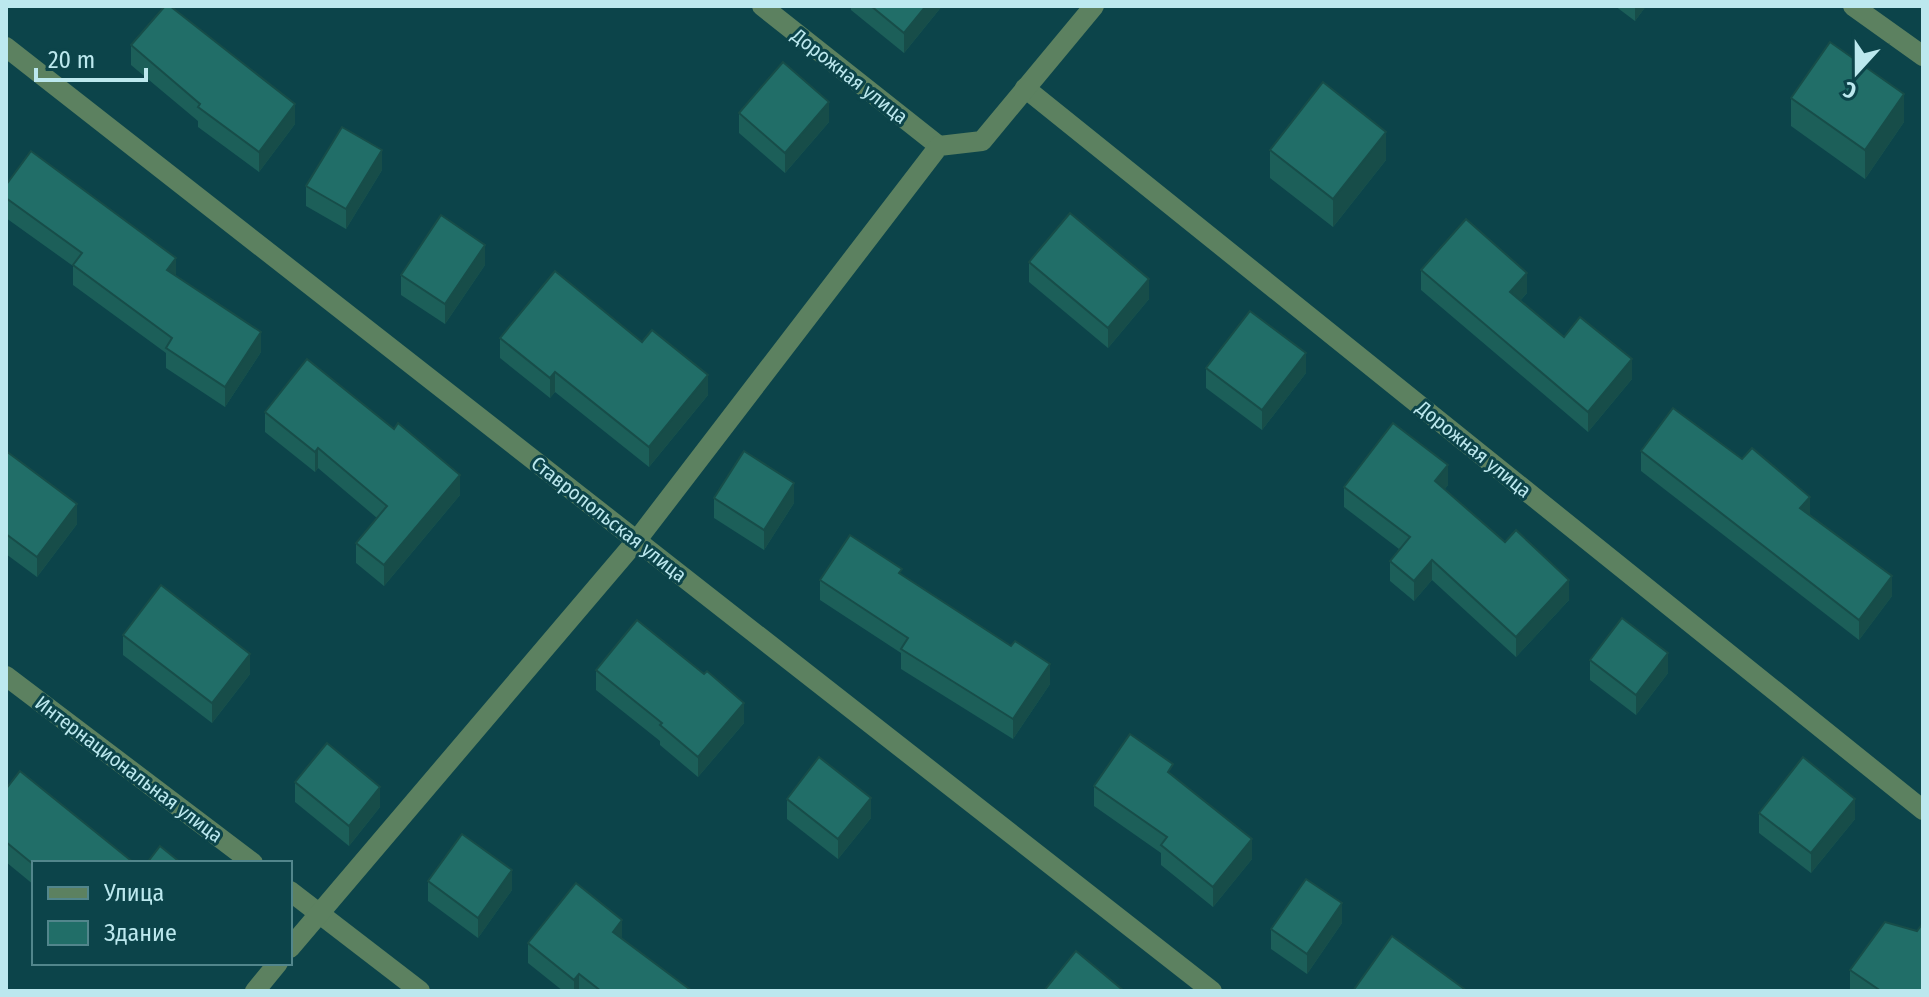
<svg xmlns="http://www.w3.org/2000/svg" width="1929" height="997" font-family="'Fira Sans Condensed',sans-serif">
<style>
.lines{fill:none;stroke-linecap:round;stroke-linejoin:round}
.minor{stroke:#5c8160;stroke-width:20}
.wall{fill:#1c5f59}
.shaded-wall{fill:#174d49}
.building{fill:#216e68;stroke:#174d49;stroke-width:2}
.labels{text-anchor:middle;stroke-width:6;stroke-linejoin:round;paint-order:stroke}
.street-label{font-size:20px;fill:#bce8ee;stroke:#0c444a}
</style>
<rect width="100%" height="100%" fill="#0c444a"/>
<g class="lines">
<g class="minor">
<polyline points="762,6 939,146"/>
<polyline points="1853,6 1923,56"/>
<polyline points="6,47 1212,991"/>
<polyline points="1025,88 1923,810"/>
<polyline points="6,676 253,863"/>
<polyline points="290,891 420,991"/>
<polyline points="290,948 637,540 939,146 982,141 1094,6"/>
<polyline points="255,991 278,963"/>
</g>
</g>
<g class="wall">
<polygon points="851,6 942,6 904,53 851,10"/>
<polygon points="1615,6 1646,6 1635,21"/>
<polygon points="131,45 295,124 259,172 198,127 198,121 131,65"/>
<polygon points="1791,98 1904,122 1865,179 1791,126"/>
<polygon points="739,113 829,122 785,173 739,133"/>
<polygon points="1270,150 1386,160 1333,227 1270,178"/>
<polygon points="382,170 346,229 306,206 306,186"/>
<polygon points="6,185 176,276 261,352 225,407 166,368 166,353 73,285 73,266 6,218"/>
<polygon points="1029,262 1149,299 1108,348 1029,282"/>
<polygon points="485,265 445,324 401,295 401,275"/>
<polygon points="1421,270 1527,293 1520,301 1564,337 1632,379 1588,432 1421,290"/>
<polygon points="500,338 708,395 649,467 555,392 550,398 500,358"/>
<polygon points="1206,368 1306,373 1262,430 1206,388"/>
<polygon points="265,412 460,495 384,586 356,563 356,543 377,518 318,468 315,472 265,432"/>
<polygon points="6,451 77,524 37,577 6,554"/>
<polygon points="1641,451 1810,515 1892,596 1859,640 1641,471"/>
<polygon points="1448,485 1444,490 1569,600 1516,657 1432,580 1414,601 1390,581 1390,561 1399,549 1344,507 1344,487"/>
<polygon points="714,498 794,503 764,550 714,518"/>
<polygon points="902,575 1050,684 1013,739 901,669 901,653 820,600 820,580"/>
<polygon points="123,635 250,674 212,723 123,655"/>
<polygon points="1590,660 1668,673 1636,715 1590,680"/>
<polygon points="596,670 744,723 698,777 660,745 660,741 596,690"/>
<polygon points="1173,776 1252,859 1213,907 1161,865 1161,853 1094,806 1094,786"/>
<polygon points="295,782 380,807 349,846 295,802"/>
<polygon points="6,789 34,863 34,885 6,862"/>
<polygon points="787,799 871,818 838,859 787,819"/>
<polygon points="1759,813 1855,819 1811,873 1759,833"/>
<polygon points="428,881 512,890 478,938 428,901"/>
<polygon points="1342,923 1307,974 1271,949 1271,929"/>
<polygon points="622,939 692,991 563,991 528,963 528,943"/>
<polygon points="1850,970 1923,991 1851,991 1850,990"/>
</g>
<g class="shaded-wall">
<polygon points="926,6 942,6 904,53 904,33"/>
<polygon points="1635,6 1646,6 1635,21"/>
<polygon points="1904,94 1904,122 1865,179 1865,150"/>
<polygon points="829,102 829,122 785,173 785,153"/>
<polygon points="295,104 295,124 259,172 259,152"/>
<polygon points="1386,132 1386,160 1333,227 1333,199"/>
<polygon points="382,150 382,170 346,229 346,209"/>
<polygon points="485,245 485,265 445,324 445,304"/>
<polygon points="176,258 176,278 167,270"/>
<polygon points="1527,273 1527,293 1510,312 1510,292"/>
<polygon points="1149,279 1149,299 1108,348 1108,328"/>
<polygon points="261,332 261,352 225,407 225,387"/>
<polygon points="1306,353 1306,373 1262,430 1262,410"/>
<polygon points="1632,359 1632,379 1588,432 1588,412"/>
<polygon points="555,372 555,392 550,398 550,378"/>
<polygon points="708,375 708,395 649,467 649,447"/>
<polygon points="318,448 318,468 315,472 315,452"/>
<polygon points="1448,465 1448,485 1435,502 1435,481"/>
<polygon points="460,475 460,495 384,586 384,565"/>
<polygon points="794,483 794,503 764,550 764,530"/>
<polygon points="1810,497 1810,517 1800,508"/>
<polygon points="77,504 77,524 37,577 37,557"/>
<polygon points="1432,560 1432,580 1414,601 1414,581"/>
<polygon points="1892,576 1892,596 1859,640 1859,620"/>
<polygon points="1569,580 1569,600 1516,657 1516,637"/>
<polygon points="1668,653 1668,673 1636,715 1636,695"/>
<polygon points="250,654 250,674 212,723 212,703"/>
<polygon points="1050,664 1050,684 1013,739 1013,719"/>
<polygon points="744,703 744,723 698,777 698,757"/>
<polygon points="380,787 380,807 349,846 349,826"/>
<polygon points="871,798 871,818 838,859 838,839"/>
<polygon points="1855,799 1855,819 1811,873 1811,853"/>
<polygon points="1252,839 1252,859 1213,907 1213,887"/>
<polygon points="512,870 512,890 478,938 478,918"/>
<polygon points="1342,903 1342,923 1307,974 1307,954"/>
<polygon points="622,920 622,940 613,932"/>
<polygon points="579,974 579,991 574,991 574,980"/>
</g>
<g class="building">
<polygon points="165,6 170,6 295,104 259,152 198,107 200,104 131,45"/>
<polygon points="871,6 926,6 904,33"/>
<polygon points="1830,42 1904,94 1865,150 1791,98"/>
<polygon points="783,62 829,102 785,153 739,113"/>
<polygon points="1323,82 1386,132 1333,199 1270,150"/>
<polygon points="342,127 382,150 346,209 306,186"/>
<polygon points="31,151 176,258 167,270 261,332 225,387 166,348 172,338 73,265 82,253 6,198 6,185"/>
<polygon points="1070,213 1149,279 1108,328 1029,262"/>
<polygon points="441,215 485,245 445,304 401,275"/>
<polygon points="1466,219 1527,273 1510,292 1564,337 1580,317 1632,359 1588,412 1421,270"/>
<polygon points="555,271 642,342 652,330 708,375 649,447 555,372 550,378 500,338"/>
<polygon points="1250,311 1306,353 1262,410 1206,368"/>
<polygon points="307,359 394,429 398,423 460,475 384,565 356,543 387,506 318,448 315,452 265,412"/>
<polygon points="1673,408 1742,459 1752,448 1810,497 1800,508 1892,576 1859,620 1641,451"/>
<polygon points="1393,423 1448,465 1435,481 1505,542 1516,530 1569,580 1516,637 1432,560 1414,581 1390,561 1410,537 1344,487"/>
<polygon points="6,451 77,504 37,557 6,534"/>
<polygon points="744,451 794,483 764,530 714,498"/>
<polygon points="850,535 902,569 899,573 1011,646 1015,641 1050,664 1013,719 901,649 908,638 820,580"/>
<polygon points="161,585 250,654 212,703 123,635"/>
<polygon points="1622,618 1668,653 1636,695 1590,660"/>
<polygon points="637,620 704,674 707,671 744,703 698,757 660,725 662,723 596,670"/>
<polygon points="1130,734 1173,764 1168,772 1252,839 1213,887 1161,845 1167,837 1094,786"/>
<polygon points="327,743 380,787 349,826 295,782"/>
<polygon points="819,757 871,798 838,839 787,799"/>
<polygon points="1803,757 1855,799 1811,853 1759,813"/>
<polygon points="20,771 134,863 34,863 34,865 6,842 6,789"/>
<polygon points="462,834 512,870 478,918 428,881"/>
<polygon points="160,846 181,863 147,863"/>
<polygon points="1306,879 1342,903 1307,954 1271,929"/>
<polygon points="576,883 622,920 613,932 692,991 601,991 579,974 574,980 528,943"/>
<polygon points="1885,922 1917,931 1923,923 1923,991 1881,991 1850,970"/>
<polygon points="1392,936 1467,991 1353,991"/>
<polygon points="1076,951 1124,991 1044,991"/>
</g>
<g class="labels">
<g class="street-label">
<text transform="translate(850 76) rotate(38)" y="7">Дорожная улица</text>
<text transform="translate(1474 449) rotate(39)" y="7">Дорожная улица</text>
<text transform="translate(609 519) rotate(38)" y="7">Ставропольская улица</text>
<text transform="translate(129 769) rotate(37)" y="7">Интернациональная улица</text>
</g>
</g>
<rect width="1929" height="997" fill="none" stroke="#bce8ee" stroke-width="16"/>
<rect x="32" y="861" width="260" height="104" fill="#0c444a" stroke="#52868c" stroke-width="2"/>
<rect x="48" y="887" width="40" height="12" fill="#5c8160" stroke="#52868c" stroke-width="2"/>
<text x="104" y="901" font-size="24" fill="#bce8ee">Улица</text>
<rect x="48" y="921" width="40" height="24" fill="#216e68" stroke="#52868c" stroke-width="2"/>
<text x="104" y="941" font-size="24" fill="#bce8ee">Здание</text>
<g transform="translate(1857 72) rotate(201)" stroke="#0c444a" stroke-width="6" paint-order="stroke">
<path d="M0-6L14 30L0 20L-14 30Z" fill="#bce8ee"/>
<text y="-12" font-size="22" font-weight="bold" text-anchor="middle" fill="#bce8ee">С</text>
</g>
<path d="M36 68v12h110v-12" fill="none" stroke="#bce8ee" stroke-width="4"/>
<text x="48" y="68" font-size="24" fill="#bce8ee" stroke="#0c444a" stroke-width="6" paint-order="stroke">20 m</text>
</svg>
